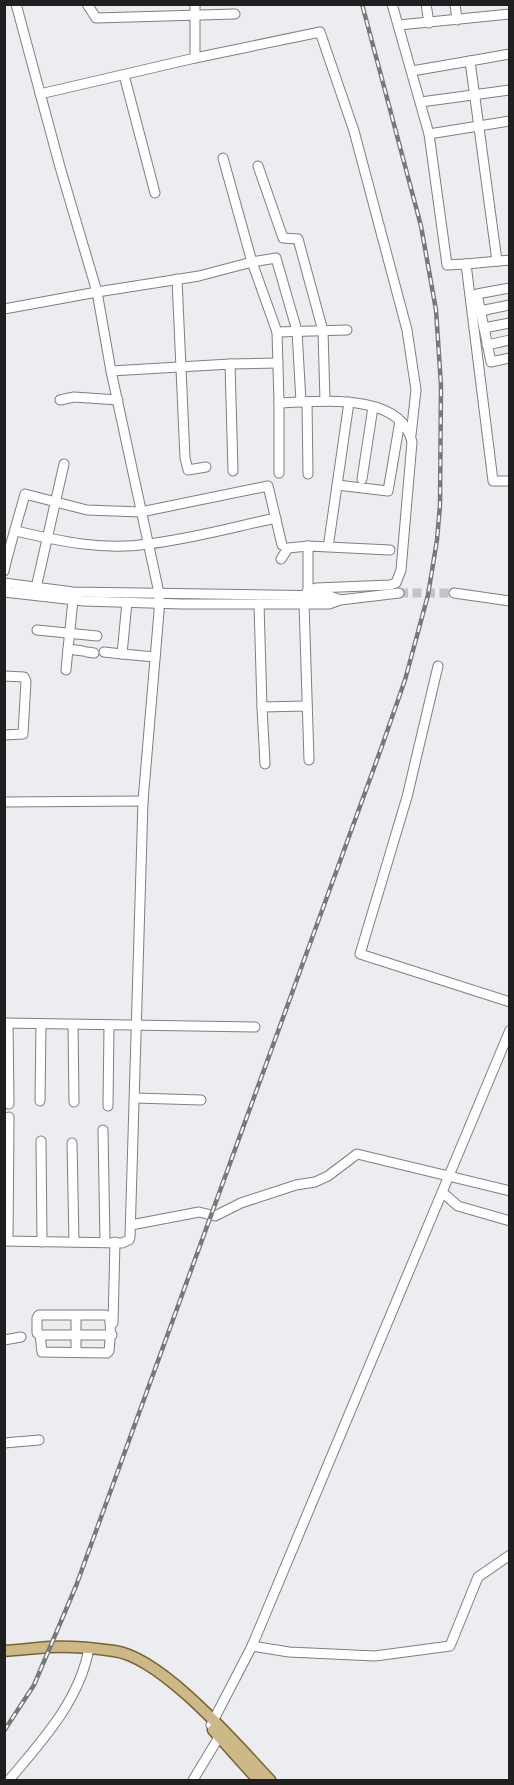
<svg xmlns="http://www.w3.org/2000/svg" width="514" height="1785" font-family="'Source Sans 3',sans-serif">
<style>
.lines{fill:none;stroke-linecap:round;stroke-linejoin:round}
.minor-tunnel{stroke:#c2c4c6;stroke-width:9;stroke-dasharray:9 4.5;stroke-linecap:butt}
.minor-casing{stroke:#7e7f82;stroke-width:11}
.major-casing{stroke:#7b6330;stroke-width:13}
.minor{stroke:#fff;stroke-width:9}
.major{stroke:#cdb888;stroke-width:10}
.rail-casing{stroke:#77787a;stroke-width:4.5}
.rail{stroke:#fff;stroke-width:2;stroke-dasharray:7;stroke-linecap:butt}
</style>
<rect width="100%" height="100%" fill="#ebedf0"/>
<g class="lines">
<polyline class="minor-tunnel" points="399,593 454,593"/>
<g class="minor-casing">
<g id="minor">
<polyline points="87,4 96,18 235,14"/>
<polyline points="392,4 429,134 447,265 466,264"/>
<polyline points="426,4 429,23"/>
<polyline points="455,4 457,20"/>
<polyline points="399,25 510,14"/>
<polyline points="195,58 320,32 354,131 407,330 416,390 411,435"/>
<polyline points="412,71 470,61"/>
<polyline points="124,75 155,193"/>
<polyline points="40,94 195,58 195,4"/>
<polyline points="421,102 510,90"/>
<polyline points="429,134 510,121"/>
<polyline points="223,158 252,262 276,258 297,331 301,402"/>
<polyline points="258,166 283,238 298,239 323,331 325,401"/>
<polyline points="510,260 466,264 493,481 510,481"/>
<polyline points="497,261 470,61 510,54"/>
<polyline points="177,279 185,458 188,470 206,467"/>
<polyline points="510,288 477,294 491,362 510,358"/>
<path d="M4 309 97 292 199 276 252 262 277 332 279 403C317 402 401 391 412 442L401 570 396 583 390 585 316 588 308 590 304 597"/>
<polyline points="480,311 510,305"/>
<polyline points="484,328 510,323"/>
<polyline points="277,332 347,330"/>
<polyline points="487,345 510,340"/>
<polyline points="230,364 278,363"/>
<polyline points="111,371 230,364 233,471"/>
<polyline points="60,400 74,397 118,400"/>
<polyline points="307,402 308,474"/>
<polyline points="279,403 279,473"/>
<polyline points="362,479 373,407"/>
<polyline points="337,485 388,491 400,421"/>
<path d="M16 531C59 541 104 551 148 544 191 539 234 527 276 518"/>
<polyline points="329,541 349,402"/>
<polyline points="281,559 288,548 308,546"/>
<path d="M4 571C10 544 18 520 25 494L87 510 141 512 268 486 282 545"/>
<polyline points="4,583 73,592 330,596 340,600"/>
<polyline points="36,588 64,464"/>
<polyline points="308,590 308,546 390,550"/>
<polyline points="4,592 84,601 182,604 329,604 340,600 399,593"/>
<polyline points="454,593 510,601"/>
<polyline points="73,600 68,649 83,651"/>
<polyline points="127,602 122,654 155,657"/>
<polyline points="304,603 309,760"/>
<polyline points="259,604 262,707"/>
<polyline points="37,630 97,636"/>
<polyline points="87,652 94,653"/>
<polyline points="104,652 122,654"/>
<polyline points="438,666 407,797 360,954 510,1002"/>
<polyline points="66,670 68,649"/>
<polyline points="4,676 24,677 26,681 23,734 4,735"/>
<polyline points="265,764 262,707 307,706"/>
<polyline points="4,802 143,801"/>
<polyline points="4,1023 255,1027"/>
<polyline points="8,1023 9,1104"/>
<polyline points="73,1025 74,1102"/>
<polyline points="135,1098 201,1100"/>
<polyline points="40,1101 41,1024"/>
<polyline points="108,1106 109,1026"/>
<polyline points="103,1130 105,1242"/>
<polyline points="41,1141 42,1242"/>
<polyline points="72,1143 74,1242"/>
<polyline points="443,1193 458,1206 510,1221"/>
<polyline points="131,1225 199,1212 215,1216 241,1203 296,1185 315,1182 328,1176 357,1154 510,1191"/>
<polyline points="4,1241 122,1243 129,1240 130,1237 143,801 159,612 159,593 111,371 97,292 60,167 16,4"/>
<polyline points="8,1241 9,1117"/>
<polyline points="113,1323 115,1242"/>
<path d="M40 1335 42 1352 107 1353 109 1351C110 1339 112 1327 109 1316L105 1315H39L37 1318V1333L40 1335H112"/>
<polyline points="4,1340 21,1337"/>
<polyline points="76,1352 76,1316"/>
<polyline points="4,1443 39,1440"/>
<polyline points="252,1646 289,1652 375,1656 450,1646 478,1577 510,1555"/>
<polyline points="211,1725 252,1646 510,1030"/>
<path d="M9 1780C42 1741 80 1700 89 1648"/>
<polyline points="193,1780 219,1737 223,1735"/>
</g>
</g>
<g class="major-casing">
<g id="major">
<path d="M4 1651C20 1650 35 1648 50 1647 71 1646 93 1648 114 1651 162 1657 237 1745 270 1780"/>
<polyline points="213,1730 258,1780"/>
</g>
</g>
<use href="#minor" class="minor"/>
<use href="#major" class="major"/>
<g class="rail-casing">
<polyline id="rail" points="4,1731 34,1685 76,1586 382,746 405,680 428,595 437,540 440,505 441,386 436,310 421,226 362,4"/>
</g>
<use href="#rail" class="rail"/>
</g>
<rect width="514" height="1785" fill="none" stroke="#1f1f20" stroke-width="12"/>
</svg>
